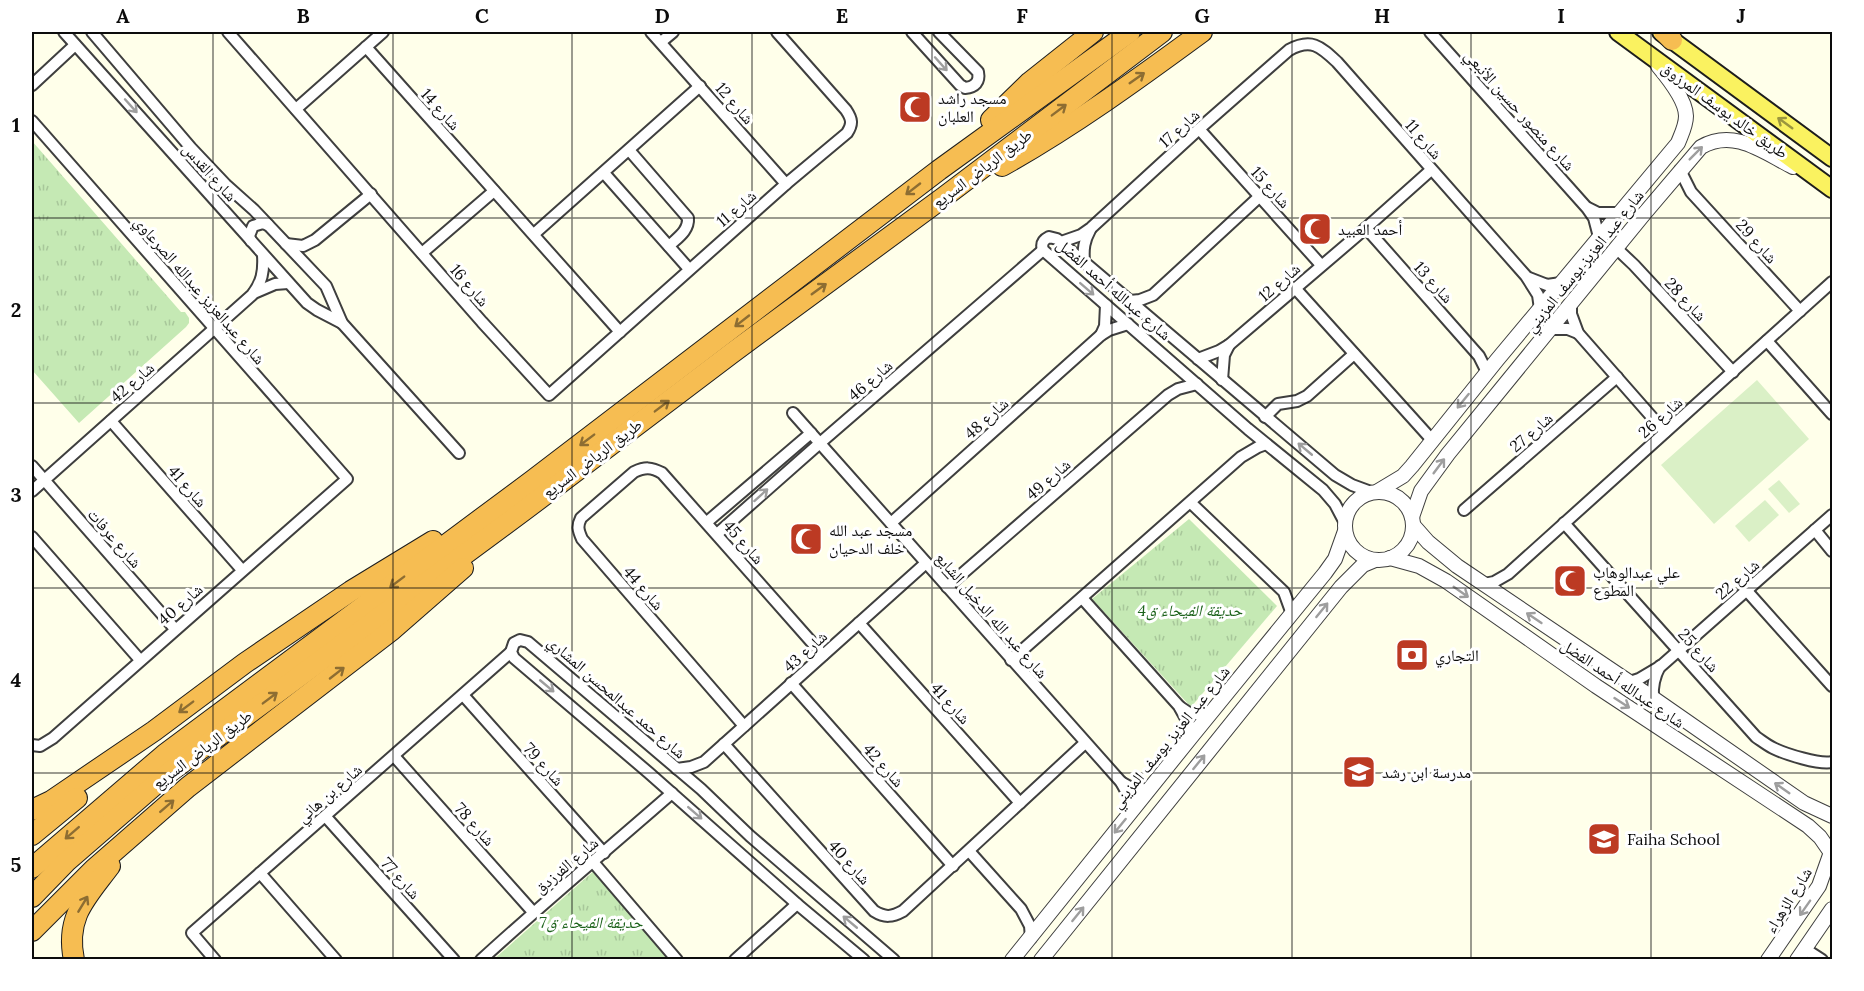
<svg xmlns="http://www.w3.org/2000/svg" width="1864" height="991" font-family="Lora,'Noto Naskh Arabic',serif">
<style>
.grass{fill:url(#grass-tufts)}
.pitch{fill:#daf0c6}
.lines{fill:none;stroke-linecap:round;stroke-linejoin:round}
.minor-casing{stroke:#3f3f3f;stroke-width:14}
.tertiary-casing{stroke:#3f3f3f;stroke-width:16}
.primary-casing{stroke:#1d1d1d;stroke-width:20}
.motorway-casing{stroke:#1d1d1d;stroke-width:22}
.minor{stroke:#fff;stroke-width:10}
.tertiary{stroke:#fff;stroke-width:14}
.primary{stroke:#faf260;stroke-width:16}
.motorway{stroke:#f6bd52;stroke-width:20}
.oneway{stroke:#9e9e9e}
.oneway2{stroke:#8d6d32}
.oneway3{stroke:#9b963e}
.grid{fill:none;stroke:#0c0c0c;stroke-width:1.5;stroke-opacity:0.55}
.labels{text-anchor:middle;stroke-width:6;stroke-linejoin:round;paint-order:stroke}
.poi-label{font-size:16px;fill:#0c0c0c;stroke:#fff;text-anchor:start}
.street-label{font-size:16px;fill:#0c0c0c;stroke:#fff}
.park-label{font-size:16px;font-style:italic;fill:#1d631c;stroke:#fff}
.neatline{fill:none;stroke:#0c0c0c;stroke-width:2}
.grid-label{font-size:20px;text-anchor:middle;font-weight:bold;fill:#0c0c0c}
</style>
<defs>
<pattern id="grass-tufts" width="24" height="20" patternUnits="userSpaceOnUse" patternTransform="scale(1.5)"><rect width="24" height="20" fill="#c5e9b4"/><path d="M3 7l-1-3M5 7V3M7 7l1-3M15 17l-1-3M17 17v-4M19 17l1-3" fill="none" stroke="#a8c79a"/></pattern>
</defs>
<rect width="100%" height="100%" fill="#ffffea"/>
<g class="grass">
<polygon points="32,141 181,312 185,312 189,318 189,323 186,327 79,423 32,370"/>
<polygon points="1189,519 1277,606 1191,707 1092,599"/>
<polygon points="596,869 670,959 493,960"/>
</g>
<g class="pitch">
<polygon points="1757,380 1809,439 1714,524 1661,465"/>
<polygon points="1779,480 1800,504 1789,513 1768,489"/>
<polygon points="1765,500 1779,515 1749,542 1735,526"/>
</g>
<g class="lines">
<g class="minor-casing">
<g id="minor">
<polyline points="64,32 307,303 317,310 342,323"/>
<polyline points="92,32 191,148 226,185 254,210 326,286 342,323 459,453"/>
<path d="M228 32 482 322 549 395 786 184 847 133C853 124 852 119 846 110L777 32"/>
<polyline points="651,32 786,184"/>
<path d="M912 32 960 85 965 88C975 87 980 82 978 72L939 32"/>
<polyline points="1430,32 1587,208 1594,218 1599,237"/>
<polyline points="661,42 673,32"/>
<polyline points="366,47 620,332"/>
<polyline points="32,85 75,45"/>
<polyline points="296,109 383,32"/>
<polyline points="32,121 347,479 53,738 40,746 32,745"/>
<polyline points="1199,129 1321,265"/>
<path d="M629 150 688 218C689 231 677 238 669 246"/>
<polyline points="1680,170 1691,192 1800,311"/>
<polyline points="604,173 689,269"/>
<polyline points="1588,208 1598,213 1619,213"/>
<polyline points="1366,228 1479,356 1487,372"/>
<polyline points="534,234 700,86"/>
<polyline points="251,241 249,236 253,226 263,223 268,225"/>
<path d="M1061 242 1081 235 1091 228 1199 129 1289 50C1311 38 1320 46 1337 62L1526 276 1538 295 1540 309"/>
<polyline points="286,244 303,246 315,240 371,194"/>
<polyline points="1616,248 1634,265 1733,372"/>
<polyline points="422,253 494,191"/>
<path d="M1084 261C1083 249 1084 241 1090 230"/>
<polyline points="1529,278 1547,285 1561,283"/>
<polyline points="1295,288 1432,440"/>
<polyline points="254,293 275,284 288,283"/>
<polyline points="1130,301 1140,300 1153,295 1259,197"/>
<polyline points="1571,303 1571,314 1578,333 1665,432"/>
<polyline points="1550,329 1568,329 1578,333"/>
<polyline points="1101,335 1105,326 1106,305"/>
<polyline points="1767,341 1832,414"/>
<polyline points="1198,359 1219,351 1229,345 1366,228 1431,170"/>
<polyline points="1222,380 1224,355 1229,345"/>
<polyline points="793,413 1121,782 1135,807"/>
<polyline points="1265,417 1278,404 1297,401 1307,396 1354,354"/>
<polyline points="111,421 242,570"/>
<polyline points="32,466 175,629"/>
<path d="M32 491 252 295C262 282 264 272 263 255"/>
<polyline points="1191,503 1284,592 1292,614"/>
<polyline points="1464,510 1617,377"/>
<polyline points="707,522 811,433"/>
<polyline points="891,523 1101,335 1109,330 1128,324"/>
<path d="M1345 523 1335 504 1323 490 1248 429 1043 250C1041 244 1043 240 1049 237L1057 239 1335 475 1352 485 1371 492"/>
<path d="M1564 523 1756 737C1762 741 1767 745 1773 748 1785 754 1820 765 1832 762"/>
<polyline points="1815,530 1832,551"/>
<polyline points="717,534 820,443 1043,250"/>
<polyline points="32,537 140,660"/>
<polyline points="1484,584 1494,582 1508,574 1832,282"/>
<polyline points="947,587 1168,395 1178,389 1197,384"/>
<polyline points="1747,591 1832,686"/>
<polyline points="1082,598 1179,706 1189,724 1192,736"/>
<polyline points="859,623 1020,803"/>
<polyline points="1011,660 1241,457 1258,447 1266,444"/>
<polyline points="1630,682 1639,679 1661,666 1832,515"/>
<polyline points="791,683 953,866"/>
<polyline points="463,695 604,853"/>
<path d="M1653 698C1652 686 1654 677 1660 666"/>
<polyline points="1180,707 1189,713 1208,716"/>
<path d="M744 726 582 539C578 530 577 526 581 518L634 472C645 467 651 467 662 473L823 655"/>
<path d="M724 744 874 911C885 918 892 917 903 911L1085 743"/>
<polyline points="394,756 533,912"/>
<polyline points="677,769 691,767 704,762 926,563"/>
<polyline points="1121,782 1130,787 1148,790"/>
<polyline points="326,817 454,960"/>
<polyline points="969,851 1021,909 1030,926 1031,938"/>
<polyline points="593,862 677,960"/>
<polyline points="260,873 336,960"/>
<polyline points="1805,949 1822,960"/>
<polyline points="215,960 192,933 511,652"/>
<path d="M481 960C543 903 608 849 672 793"/>
<polyline points="735,960 797,904"/>
<polyline points="864,960 797,904 649,773 514,658 511,652 514,643 520,640 528,642 701,789 750,836 894,960"/>
</g>
</g>
<g class="tertiary-casing">
<g id="tertiary">
<path d="M1378 491 1403 476 1412 466 1497 360 1678 143C1681 135 1686 126 1686 116 1686 100 1668 78 1658 66"/>
<circle cx="1379" cy="526" r="34"/>
<path d="M1412 517 1421 491 1448 454 1644 214 1701 147C1734 128 1763 152 1793 167"/>
<polyline points="1413,525 1428,542 1457,566 1653,698 1804,803 1832,816"/>
<polyline points="1390,558 1419,566 1446,581 1596,686 1808,826 1820,837 1829,850"/>
<polyline points="1012,960 1192,736 1325,573 1335,559 1345,531"/>
<polyline points="1041,960 1341,587 1363,565 1375,560"/>
<polyline points="1768,960 1819,886 1830,855"/>
<polyline points="1797,960 1832,909"/>
</g>
</g>
<g class="primary-casing">
<g id="primary">
<polyline points="1618,32 1832,189"/>
<polyline points="1661,32 1832,158"/>
</g>
</g>
<g class="motorway-casing">
<g id="motorway">
<polyline points="1664,32 1672,40"/>
<polyline points="991,120 1030,82 1093,32"/>
<path d="M1002 166C1072 127 1138 79 1202 32"/>
<polyline points="32,810 51,801 154,731 245,663 351,591 433,541"/>
<polyline points="32,835 77,798"/>
<polyline points="32,868 165,754 533,480 939,170 1130,32"/>
<polyline points="32,897 66,862 171,771 526,509 732,353 944,197 1162,32"/>
<polyline points="32,931 94,869 188,787 392,630 463,568"/>
<path d="M74 960C65 917 86 898 110 866"/>
</g>
</g>
<use href="#minor" class="minor"/>
<use href="#tertiary" class="tertiary"/>
<use href="#primary" class="primary"/>
<use href="#motorway" class="motorway"/>
</g>
<defs><path id="oneway-shaft" d="M-6 0H5M1.5-3L5.5 0L1.5 3" fill="none" stroke-width="1.6" stroke-linecap="round" stroke-linejoin="round" transform="scale(1.5)"/></defs>
<g class="oneway">
<use href="#oneway-shaft" transform="translate(941 64) rotate(48)"/>
<use href="#oneway-shaft" transform="translate(131 106) rotate(48)"/>
<use href="#oneway-shaft" transform="translate(1696 153) rotate(-45)"/>
<use href="#oneway-shaft" transform="translate(1087 289) rotate(41)"/>
<use href="#oneway-shaft" transform="translate(1463 401) rotate(129)"/>
<use href="#oneway-shaft" transform="translate(1305 449) rotate(-140)"/>
<use href="#oneway-shaft" transform="translate(1439 466) rotate(-53)"/>
<use href="#oneway-shaft" transform="translate(761 495) rotate(-42)"/>
<use href="#oneway-shaft" transform="translate(1461 592) rotate(35)"/>
<use href="#oneway-shaft" transform="translate(1322 610) rotate(-51)"/>
<use href="#oneway-shaft" transform="translate(1534 618) rotate(-146)"/>
<use href="#oneway-shaft" transform="translate(547 686) rotate(40)"/>
<use href="#oneway-shaft" transform="translate(1622 703) rotate(33)"/>
<use href="#oneway-shaft" transform="translate(1199 762) rotate(-51)"/>
<use href="#oneway-shaft" transform="translate(1782 788) rotate(-145)"/>
<use href="#oneway-shaft" transform="translate(695 813) rotate(41)"/>
<use href="#oneway-shaft" transform="translate(1120 826) rotate(129)"/>
<use href="#oneway-shaft" transform="translate(1805 908) rotate(125)"/>
<use href="#oneway-shaft" transform="translate(1078 914) rotate(-51)"/>
<use href="#oneway-shaft" transform="translate(850 922) rotate(-140)"/>
</g>
<g class="oneway2">
<use href="#oneway-shaft" transform="translate(1137 78) rotate(-35)"/>
<use href="#oneway-shaft" transform="translate(1059 110) rotate(-37)"/>
<use href="#oneway-shaft" transform="translate(913 189) rotate(142)"/>
<use href="#oneway-shaft" transform="translate(819 289) rotate(-36)"/>
<use href="#oneway-shaft" transform="translate(742 321) rotate(142)"/>
<use href="#oneway-shaft" transform="translate(662 406) rotate(-37)"/>
<use href="#oneway-shaft" transform="translate(587 440) rotate(143)"/>
<use href="#oneway-shaft" transform="translate(397 582) rotate(143)"/>
<use href="#oneway-shaft" transform="translate(337 673) rotate(-38)"/>
<use href="#oneway-shaft" transform="translate(270 698) rotate(-37)"/>
<use href="#oneway-shaft" transform="translate(186 707) rotate(143)"/>
<use href="#oneway-shaft" transform="translate(167 806) rotate(-41)"/>
<use href="#oneway-shaft" transform="translate(72 833) rotate(139)"/>
<use href="#oneway-shaft" transform="translate(83 904) rotate(-59)"/>
</g>
<use class="oneway3" href="#oneway-shaft" transform="translate(1785 123) rotate(-144)"/>
<path class="grid" d="M213 32V960M393 32V960M572 32V960M752 32V960M932 32V960M1112 32V960M1292 32V960M1471 32V960M1651 32V960M32 218H1832M32 403H1832M32 588H1832M32 773H1832"/>
<defs>
<g id="mosque-square" transform="scale(1.725)"><rect x="-9" y="-9" width="18" height="18" rx="4" fill="#bc3a23" stroke="#fff"/><path d="M3.5-4.9A6 6 0 1 0 3.5 4.9A5 5 0 1 1 3.5-4.9Z" fill="#fff"/></g>
<g id="bank-square" transform="scale(1.725)"><rect x="-9" y="-9" width="18" height="18" rx="4" fill="#bc3a23" stroke="#fff"/><path d="M-6-4H6V4H-6ZM0-2.3a2.3 2.3 0 1 0 0 4.6a2.3 2.3 0 1 0 0-4.6Z" fill="#fff"/></g>
<g id="school-square" transform="scale(1.725)"><rect x="-9" y="-9" width="18" height="18" rx="4" fill="#bc3a23" stroke="#fff"/><path d="M0-5L7-2L0 1L-7-2ZM-4 1L0 2.5L4 1V4Q0 6-4 4Z" fill="#fff"/></g>
</defs>
<g fill-rule="evenodd">
<use href="#mosque-square" x="915" y="107"/>
<use href="#mosque-square" x="1315" y="229"/>
<use href="#mosque-square" x="806" y="539"/>
<use href="#mosque-square" x="1570" y="581"/>
<use href="#bank-square" x="1412" y="655"/>
<use href="#school-square" x="1359" y="772"/>
<use href="#school-square" x="1604" y="839"/>
</g>
<g class="labels">
<g class="poi-label">
<text x="938" y="104">مسجد راشد<tspan x="938" dy="18">العلبان</tspan></text>
<text x="1338" y="235">أحمد العبيد</text>
<text x="829" y="536">مسجد عبد الله<tspan x="829" dy="18">خلف الدحيان</tspan></text>
<text x="1593" y="578">علي عبدالوهاب<tspan x="1593" dy="18">المطوع</tspan></text>
<text x="1435" y="661">التجاري</text>
<text x="1382" y="778">مدرسة ابن رشد</text>
<text x="1627" y="845">Faiha School</text>
</g>
<g class="street-label">
<text transform="translate(735 103) rotate(49)" y="6">شارع 12</text>
<text transform="translate(441 109) rotate(48)" y="6">شارع 14</text>
<text transform="translate(1520 110) rotate(48)" y="6">شارع منصور حسين الأنبعي</text>
<text transform="translate(1725 110) rotate(36)" y="6">طريق خالد يوسف المرزوق</text>
<text transform="translate(1179 128) rotate(-42)" y="6">شارع 17</text>
<text transform="translate(1424 139) rotate(49)" y="6">شارع 11</text>
<text transform="translate(982 168) rotate(-37)" y="6">طريق الرياض السريع</text>
<text transform="translate(210 172) rotate(48)" y="6">شارع القدس</text>
<text transform="translate(1271 187) rotate(48)" y="6">شارع 15</text>
<text transform="translate(736 208) rotate(-41)" y="6">شارع 11</text>
<text transform="translate(1757 241) rotate(48)" y="6">شارع 29</text>
<text transform="translate(1584 261) rotate(-51)" y="6">شارع عبد العزيز يوسف المزيني</text>
<text transform="translate(1279 282) rotate(-41)" y="6">شارع 12</text>
<text transform="translate(1434 282) rotate(48)" y="6">شارع 13</text>
<text transform="translate(470 285) rotate(49)" y="6">شارع 16</text>
<text transform="translate(1114 289) rotate(41)" y="6">شارع عبدالله أحمد الفضل</text>
<text transform="translate(200 290) rotate(49)" y="6">شارع عبدالعزيز عبدالله الصرعاوي</text>
<text transform="translate(1686 299) rotate(47)" y="6">شارع 28</text>
<text transform="translate(870 380) rotate(-41)" y="6">شارع 46</text>
<text transform="translate(132 382) rotate(-41)" y="6">شارع 42</text>
<text transform="translate(1660 417) rotate(-42)" y="6">شارع 26</text>
<text transform="translate(986 418) rotate(-42)" y="6">شارع 48</text>
<text transform="translate(1531 432) rotate(-41)" y="6">شارع 27</text>
<text transform="translate(592 458) rotate(-37)" y="6">طريق الرياض السريع</text>
<text transform="translate(1048 479) rotate(-41)" y="6">شارع 49</text>
<text transform="translate(188 486) rotate(49)" y="6">شارع 41</text>
<text transform="translate(115 538) rotate(49)" y="6">شارع عرفات</text>
<text transform="translate(744 542) rotate(49)" y="6">شارع 45</text>
<text transform="translate(1737 579) rotate(-41)" y="6">شارع 22</text>
<text transform="translate(644 588) rotate(49)" y="6">شارع 44</text>
<text transform="translate(180 604) rotate(-41)" y="6">شارع 40</text>
<text transform="translate(992 615) rotate(49)" y="6">شارع عبد الله الدخيل الشايع</text>
<text transform="translate(1699 650) rotate(48)" y="6">شارع 25</text>
<text transform="translate(805 651) rotate(-42)" y="6">شارع 43</text>
<text transform="translate(1623 683) rotate(34)" y="6">شارع عبدالله أحمد الفضل</text>
<text transform="translate(617 697) rotate(41)" y="6">شارع حمد عبدالمحسن المشاري</text>
<text transform="translate(951 703) rotate(48)" y="6">شارع 41</text>
<text transform="translate(1170 737) rotate(-51)" y="6">شارع عبد العزيز يوسف المزيني</text>
<text transform="translate(202 749) rotate(-37)" y="6">طريق الرياض السريع</text>
<text transform="translate(544 764) rotate(48)" y="6">شارع 79</text>
<text transform="translate(884 765) rotate(48)" y="6">شارع 42</text>
<text transform="translate(329 793) rotate(-41)" y="6">شارع بن هاني</text>
<text transform="translate(475 824) rotate(48)" y="6">شارع 78</text>
<text transform="translate(850 862) rotate(48)" y="6">شارع 40</text>
<text transform="translate(566 865) rotate(-40)" y="6">شارع الفرزدق</text>
<text transform="translate(401 878) rotate(48)" y="6">شارع 77</text>
<text transform="translate(1788 900) rotate(-58)" y="6">شارع الزهراء</text>
</g>
<g class="park-label">
<text x="1190" y="616">حديقة الفيحاء ق4</text>
<text x="591" y="928">حديقة الفيحاء ق7</text>
</g>
</g>
<rect width="1864" height="991" fill="none" stroke="#ffffff" stroke-width="66"/>
<rect x="33" y="33" width="1798" height="925" class="neatline"/>
<g class="grid-label">
<text x="123" y="23">A</text>
<text x="303" y="23">B</text>
<text x="482" y="23">C</text>
<text x="662" y="23">D</text>
<text x="842" y="23">E</text>
<text x="1022" y="23">F</text>
<text x="1202" y="23">G</text>
<text x="1382" y="23">H</text>
<text x="1561" y="23">I</text>
<text x="1741" y="23">J</text>
<text x="16" y="132">1</text>
<text x="16" y="317">2</text>
<text x="16" y="502">3</text>
<text x="16" y="687">4</text>
<text x="16" y="872">5</text>
</g>
</svg>
